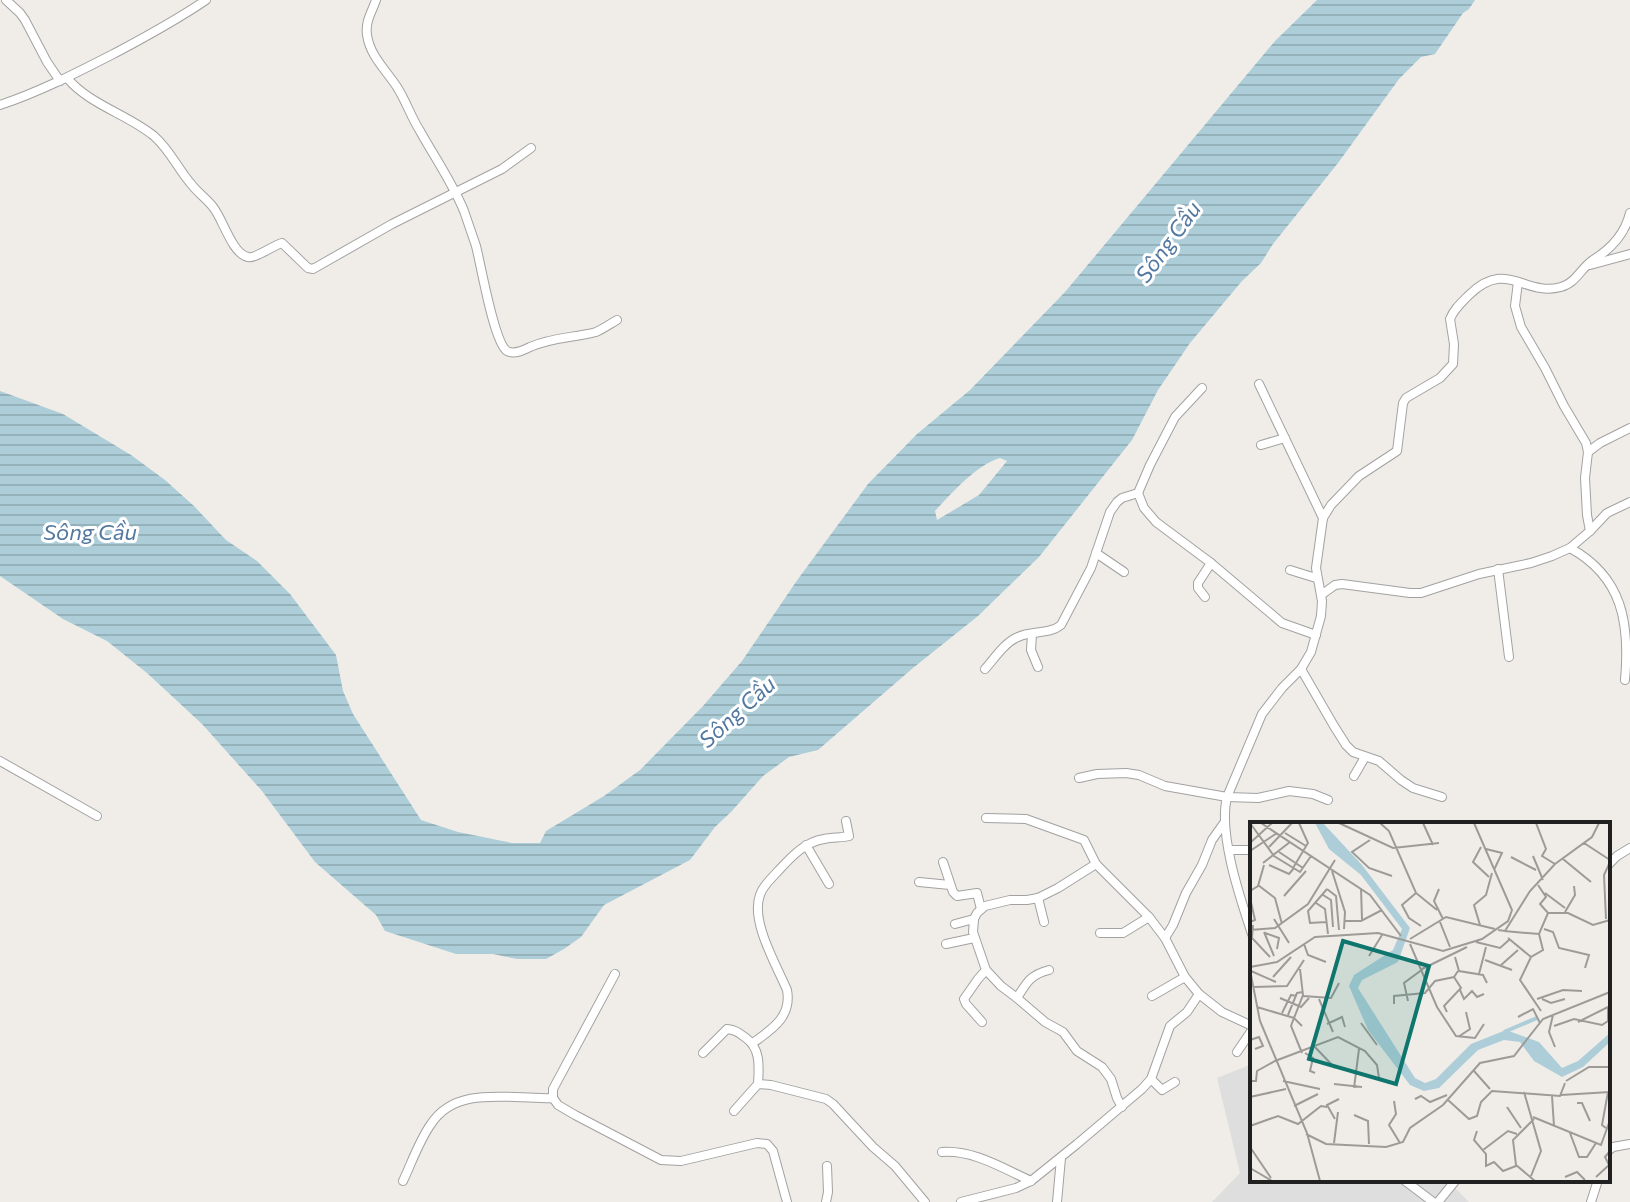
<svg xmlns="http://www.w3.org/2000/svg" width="1630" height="1202" font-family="Commissioner,sans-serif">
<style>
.residential{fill:#dedede}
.water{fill:url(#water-rules);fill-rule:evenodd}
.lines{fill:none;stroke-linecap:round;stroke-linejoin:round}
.minor-casing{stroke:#a2a2a2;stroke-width:10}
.minor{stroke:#fff;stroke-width:8}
.labels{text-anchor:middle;stroke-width:6;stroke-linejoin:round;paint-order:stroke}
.water-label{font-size:22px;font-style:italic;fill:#5378a0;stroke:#fff}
.inset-river{fill:none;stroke:#adced9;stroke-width:4}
.inset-road{fill:none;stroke:#9d9b98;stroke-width:2}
.view{fill:#0f766e;fill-opacity:0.15;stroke:#0f766e;stroke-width:4}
.inset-edge{fill:none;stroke:#212121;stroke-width:4}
</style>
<defs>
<pattern id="water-rules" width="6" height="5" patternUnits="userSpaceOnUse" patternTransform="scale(2)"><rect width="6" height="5" fill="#adced9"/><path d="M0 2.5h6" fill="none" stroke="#95b1ba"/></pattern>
</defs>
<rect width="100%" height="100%" fill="#f0ede8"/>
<polygon class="residential" points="1252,1064 1252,1180 1447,1180 1469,1202 1212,1202 1240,1173 1217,1078"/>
<path class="water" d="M1317 0H1475L1469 9 1463 13 1435 54 1421 57 1399 79 1338 163 1273 244 1261 263 1242 281 1190 343 1158 390 1132 440 1039 557 978 616 913 668 818 750 789 757 763 776 731 812 715 827 690 860 604 905 581 937 564 949 546 959H517L493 954H456L385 931 376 915 315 862 262 791 202 724 147 673 107 641 63 619 0 576V391L63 414 131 455 165 480 194 506 226 540 257 561 290 594 336 655 343 691 353 714 421 820 458 832 512 843H540L546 831 604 796 640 770 703 706 742 661 798 579 868 484 917 434 970 390 1065 292 1275 41ZM1000 458 1007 461 979 495 937 520 935 511C952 493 976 465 1000 458Z"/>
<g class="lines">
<g class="minor-casing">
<g id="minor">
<polyline points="6,0 20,13 25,20 47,62 60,81"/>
<path d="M376 0C372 12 365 21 367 35 370 56 386 70 397 87 406 101 411 117 420 131 435 158 452 182 464 211 468 223 472 234 476 246 481 265 494 343 507 351 514 355 524 350 530 347 553 337 573 338 596 332 603 329 610 324 617 320"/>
<path d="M67 78C90 105 127 114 154 136 170 150 178 169 192 185 198 193 207 199 213 207 223 219 232 254 248 257 255 259 274 245 282 243L308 268 313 269 392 224 502 169 531 148"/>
<path d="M0 105C42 91 80 71 119 51 149 35 178 19 206 0"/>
<polyline points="1590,265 1630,254"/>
<polyline points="1518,282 1515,306 1521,327 1545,368 1564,406 1586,443 1588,452 1585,478 1587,515 1590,531"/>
<polyline points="1259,384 1323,518"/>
<polyline points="1261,445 1285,438"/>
<polyline points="1588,452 1600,443 1630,428"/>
<polyline points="1138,493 1144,508 1156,522 1211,563 1282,623 1316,635"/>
<path d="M1570 548C1623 577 1630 624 1625 680"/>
<polyline points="1096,553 1124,572"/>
<polyline points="1498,569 1509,657"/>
<polyline points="1290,570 1316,578"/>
<polyline points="1321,595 1335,585 1342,584 1410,593 1421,593 1479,574 1531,563 1552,556 1570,548 1590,531 1607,513 1630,502"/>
<polyline points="1205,597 1198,588 1198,583 1211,563"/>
<polyline points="1032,634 1031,650 1038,667"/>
<path d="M985 669C994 659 1005 642 1018 637 1031 630 1049 635 1061 625L1091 568 1110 512 1117 502 1122 498 1138 493 1150 465 1175 417 1202 388"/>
<polyline points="1301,669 1334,726 1346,745 1353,752 1379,761 1401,780 1413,788 1442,797"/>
<polyline points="0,761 97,816"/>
<polyline points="1354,776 1365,757"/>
<polyline points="1079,778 1097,774 1126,773 1139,775 1165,786 1227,797 1258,798 1289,791 1313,794 1328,800"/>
<polyline points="986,818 1026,819 1084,840 1096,864 1149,917 1165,938 1185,977 1199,994 1222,1012 1252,1026"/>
<polyline points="806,845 829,884"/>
<polyline points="1229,850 1252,850"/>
<polyline points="943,862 953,892 957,896 977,893 981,909"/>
<polyline points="1096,864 1058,888 1038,898 1027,900 1010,900 985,906 977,913 974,919 973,932 986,970 1001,986 1017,998 1045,1022 1063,1032 1077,1051 1102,1067 1111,1079 1117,1098 1122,1107"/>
<polyline points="1608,865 1617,856 1630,848"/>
<polyline points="919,882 950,885"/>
<polyline points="1038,898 1044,922"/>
<polyline points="955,924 974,919"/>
<polyline points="1100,933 1123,933 1149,917"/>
<path d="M1252 934C1240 898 1218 833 1227 797L1262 714 1282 688 1301 669 1311 652 1321 616 1322 601 1316 568 1323 518 1331 505 1359 476 1397 451 1403 403 1406 398 1440 378 1453 364 1454 344 1450 319C1454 309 1461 303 1469 295 1507 258 1524 297 1561 287 1576 283 1581 268 1593 260 1611 249 1625 234 1630 213"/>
<polyline points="1165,938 1173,925 1186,893 1202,865 1212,840 1224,823"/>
<polyline points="946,944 974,938"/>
<polyline points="1152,996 1185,977"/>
<path d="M1017 998C1027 982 1030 975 1049 970"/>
<polyline points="982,1022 966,1004 964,999 978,979 986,970"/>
<path d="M753 1043C772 1029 792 1017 787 990 777 966 750 921 760 895 763 885 772 878 779 870 792 856 805 842 824 839 833 837 841 838 849 836L846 821"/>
<polyline points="1237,1052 1252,1030"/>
<path d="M703 1053 727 1029C736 1030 739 1033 746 1038 761 1049 759 1067 758 1084"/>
<polyline points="1151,1079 1162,1090 1175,1082"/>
<polyline points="553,1098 553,1089 615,974"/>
<polyline points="734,1111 758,1084 771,1085 826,1099 833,1104 873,1147 895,1166 925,1202"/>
<polyline points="1608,1151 1613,1147 1630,1144"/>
<path d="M942 1152C974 1150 1002 1168 1031 1181"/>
<polyline points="1404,1180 1433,1202"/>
<path d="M403 1181C412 1162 419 1141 431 1124 457 1084 512 1100 553 1098L558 1105 575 1115 661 1160 681 1161 757 1143 767 1144 773 1151 787 1202"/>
<polyline points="826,1202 828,1192 827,1166"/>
<polyline points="961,1202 1016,1188 1031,1181 1077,1144 1142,1089 1151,1079 1170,1026 1187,1012 1199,994"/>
<polyline points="1057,1202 1061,1158"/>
<polyline points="1438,1202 1456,1180"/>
<polyline points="1591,1202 1598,1180"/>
</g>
</g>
<use href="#minor" class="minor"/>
</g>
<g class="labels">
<g class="water-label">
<text transform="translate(1168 242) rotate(-54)" y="8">Sông Cầu</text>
<text x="90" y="540">Sông Cầu</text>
<text transform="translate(737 712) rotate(-42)" y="8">Sông Cầu</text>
</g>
</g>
<g transform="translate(1250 822)">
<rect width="360" height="360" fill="#f0ede8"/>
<path d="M65 1H73L112 43 160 106 148 140 112 158 108 166 165 256 175 261 186 257 221 222 256 208 289 220 312 246 328 239 360 211V220L333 245 312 255 284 239 270 220 254 218 228 228 189 266 174 269 160 263 118 208 99 164 104 153 143 128 152 107 111 53 79 27Z" fill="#adced9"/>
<path class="inset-river" d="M254 210 287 196"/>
<path class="inset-road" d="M0 1 24 34 50 50 61 34M11 1 120 73 151 114M89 1 143 26 189 21M130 1 139 9 166 71 187 88M173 1 183 23M286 1 296 27 292 34 305 42M35 11 56 24M120 18 102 30 119 46 142 54M0 21 22 1M334 21 360 38M19 25 42 1M231 25 223 40 239 55M236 27 252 31 244 48M0 29 27 11M29 30 53 46M283 34 293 58M261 35 286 48M313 37 341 60M13 41 40 20M19 43 39 52 44 46M43 46 58 21 49 1M82 49 95 90 94 107M8 63 25 76 32 102M288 63 296 75 290 82 298 91H318L343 103 360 98M111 66 112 98M77 67 86 74 89 108M189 67 184 79 193 97M0 69 8 64 14 43M166 71 152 83 159 96 171 104M295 71 315 86M73 73 81 78 83 105M34 74 56 49M66 81 75 87 78 112M315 90 325 73 324 64M24 97 39 121M356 97 354 53 360 40M94 99H111L132 88M0 100 5 98 0 76M76 100 60 101 58 89 77 67M190 100 200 125M3 103 2 116 20 135M230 103 224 83 236 73 242 51M294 107 303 110 309 126 339 133 335 146M0 108 25 106 58 82 85 38M248 108 255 109 280 69 305 42 342 15 349 1M254 109 289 112 298 91M14 110 24 134M15 111 29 116 27 127M289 112 293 128 281 135 270 158 291 189M258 116 281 135M160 117 196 95 245 107M226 120 250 126 259 118M54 122 58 133 76 140M160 122 187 185 206 214 225 216 234 202M119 134 132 113M205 135 209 149 233 153 237 161M235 138 262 148M250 144 268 128M0 145 27 140 65 115 128 111 193 129 232 117 258 99 262 88 224 1M172 147 217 125M0 148 10 199 57 311 70 359M1 149 26 160M229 152 236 125M23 155 41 135M3 165 37 164 54 138M210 168 214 177 222 169 227 175 234 172M53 174 81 176 89 161M30 176 51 185 59 176M69 177 83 210M287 177 313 168 332 169M292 177 301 181 315 177M158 179 154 161 173 147M144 182V174L175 171 185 159 204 155 208 149M7 185 44 196 53 173 50 147M197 190 194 184 211 166 204 155M32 191 41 173 46 174M38 193 47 171 53 170M303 193 299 210 305 225M268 195 283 187 290 201M328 200 358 185M111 201 127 223M77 202 92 195 95 205M304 204 324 197 352 203 358 199V185M208 215 220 207 216 190M0 218 9 215 13 224 5 227M63 223 85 246M52 231 41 204 44 196 52 204M55 231 63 236 60 249 65 251M224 249 240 267M0 259H6L7 249 25 239 88 215 115 229 127 243 129 256 141 261M33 259 70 267M316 259 339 245H360M84 262 112 265M104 266 109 227M274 270 291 329 281 354M311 273 360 270M302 274 304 304M0 275 36 267M165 277 171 274 180 280 197 273M198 278 219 297 227 294 231 280 242 269 310 274 315 261M144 279 146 292 139 303 150 321M327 281H332L340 299M44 284 68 272M257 285 271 306M104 293 118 299 119 322M283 295 351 323 360 298M85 297 77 283 89 277M284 297 263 318 266 343 285 359M0 304 28 294 48 302 71 284 77 285M356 306 352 303 358 270M227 309 224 318 236 332V344L244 340 253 349 266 344M320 311 329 335H337L346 321M56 312 76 322 136 325 153 320 160 306 193 283 230 241 264 234 293 197 360 170M84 321 88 290M0 325 21 356M233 328 258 309 267 312M0 346 22 359M315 355 327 350 335 358M346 355 359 343 355 335 360 329"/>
<path class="view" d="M93 119 179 144 146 262 59 237Z"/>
<rect width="360" height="360" class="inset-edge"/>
</g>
</svg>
